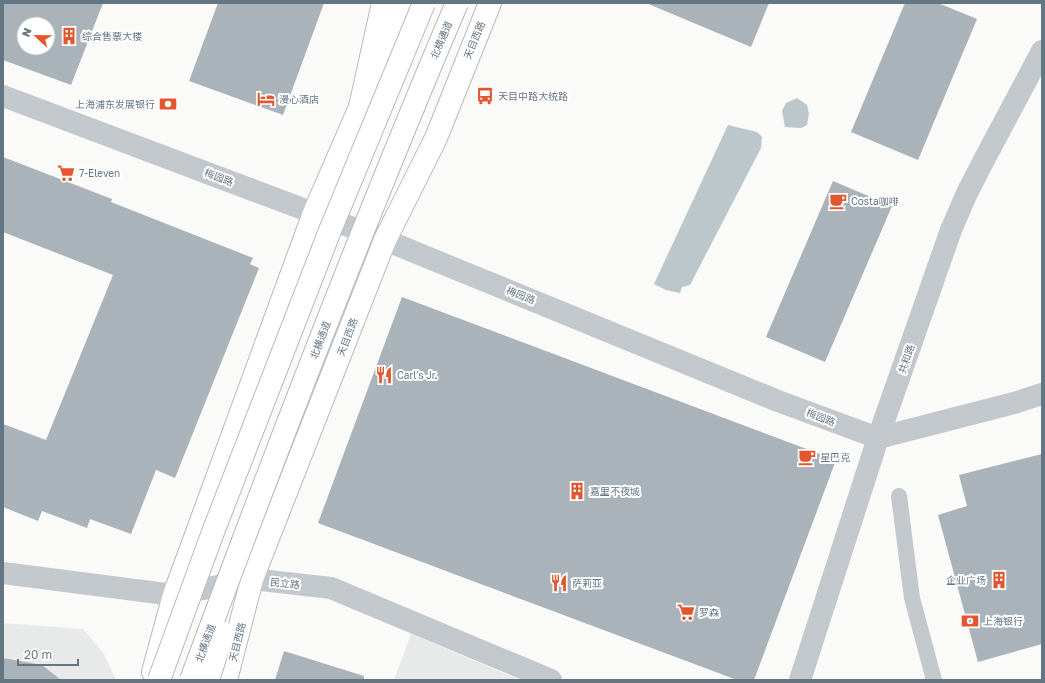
<svg xmlns="http://www.w3.org/2000/svg" width="1045" height="683" font-family="'Golos Text','Noto Sans SC',sans-serif">
<style>
.built{fill:#e8e9e9}
.water{fill:#bbc7cb}
.building{fill:#aab3b9;fill-rule:evenodd}
.lines{fill:none;stroke-linecap:round;stroke-linejoin:round}
.primary-casing{stroke:#b5babe;stroke-width:24}
.trunk-casing{stroke:#b4b9bd;stroke-width:24}
.pedestrian{stroke:#c3c8cc;stroke-width:16}
.minor{stroke:#c3c8cc;stroke-width:22}
.tertiary{stroke:#c3c8cc;stroke-width:22}
.primary{stroke:#fff;stroke-width:22}
.trunk{stroke:#fff;stroke-width:22}
.trunk-bridge-casing{stroke:#b4b9bd;stroke-width:24;stroke-linecap:butt}
.trunk-bridge{stroke:#fff;stroke-width:22}
.labels{text-anchor:middle;stroke-width:4;stroke-linejoin:round;paint-order:stroke}
.poi-label{font-size:10px;fill:#657683;stroke:#fff;text-anchor:start}
.street-label{font-size:10px;fill:#657683;stroke:#fff}
</style>
<rect width="100%" height="100%" fill="#fafaf8"/>
<g class="built">
<polygon points="3,623 83,629 104,654 116,680 3,680"/>
<polygon points="411,634 520,680 394,680"/>
</g>
<g class="water">
<polygon points="797,98 807,105 809,114 807,125 801,128 785,127 782,111 786,103"/>
<polygon points="728,125 757,132 762,137 761,148 690,285 682,287 680,293 666,290 654,284"/>
</g>
<g class="building">
<path d="M3 3H103L71 85 3 60ZM24 24H48V48H24Z"/>
<polygon points="218,3 324,3 283,115 189,81"/>
<polygon points="646,3 769,3 751,47"/>
<polygon points="905,3 938,3 977,19 918,160 851,132"/>
<polygon points="3,157 112,199 111,202 253,258 250,264 259,268 175,478 156,470 131,534 90,519 87,528 42,511 38,521 3,507 3,424 46,440 113,275 3,232"/>
<polygon points="833,181 892,206 825,362 766,337"/>
<polygon points="402,297 836,460 754,680 737,680 318,523"/>
<polygon points="1042,454 1042,644 978,662 938,515 967,506 959,475"/>
<polygon points="284,651 364,676 364,680 275,680"/>
<polygon points="3,658 42,665 61,680 3,680"/>
</g>
<g class="lines">
<g class="primary-casing">
<g id="primary">
<polyline points="153,672 174,595 314,213 360,107 402,3"/>
<polyline points="226,680 252,579 385,240 436,138 490,3"/>
</g>
</g>
<g class="trunk-casing">
<polyline id="trunk" points="360,107 383,3"/>
</g>
<polyline class="pedestrian" points="899,496 912,598 934,680"/>
<polyline class="minor" points="878,438 951,230 967,193 984,160 1042,51"/>
<g class="tertiary">
<polyline points="3,96 385,240 778,401 878,438 1014,403 1042,394"/>
<polyline points="3,573 174,595 252,579 331,588 551,680"/>
<polyline points="800,680 878,438"/>
</g>
<use href="#primary" class="primary"/>
<use href="#trunk" class="trunk"/>
<g class="trunk-bridge-casing">
<g id="trunk-bridge">
<polyline points="159,680 213,532 329,233 424,3"/>
<path d="M191 680C275 453 362 226 457 3"/>
<polyline points="208,680 223,633"/>
</g>
</g>
<use href="#trunk-bridge" class="trunk-bridge"/>
</g>
<defs>
<g id="building-bare" transform="scale(1.38)"><path d="M-4-6H4V6H1V3H-1V6H-4ZM-2.5-4.3h1.7v1.8h-1.7ZM.8-4.3h1.7v1.8H.8ZM-2.5-1h1.7V.8h-1.7ZM.8-1h1.7V.8H.8Z" fill="#e4572e" stroke="#fff" stroke-width="2.5" paint-order="stroke"/></g>
<g id="bus-bare" transform="scale(1.38)"><path d="M-5-6H5V4H4V6H2V4H-2V6H-4V4H-5ZM-3.5-4V0h7V-4ZM-3.5 1.2v1.5H-2V1.2ZM2 1.2v1.5H3.5V1.2Z" fill="#e4572e" stroke="#fff" stroke-width="2.5" paint-order="stroke"/></g>
<g id="hotel-bare" transform="scale(1.38)"><path d="M-6-4.5h1.5V1H6V5H4.5V3h-9V5H-6ZM-4 0a1.8 1.8 0 1 1 3.6 0ZM.5 0V-2.5h3Q6-2.5 6 0Z" fill="#e4572e" stroke="#fff" stroke-width="2.5" paint-order="stroke"/></g>
<g id="bank-bare" transform="scale(1.38)"><path d="M-6-4H6V4H-6ZM0-2.3a2.3 2.3 0 1 0 0 4.6a2.3 2.3 0 1 0 0-4.6Z" fill="#e4572e" stroke="#fff" stroke-width="2.5" paint-order="stroke"/></g>
<g id="supermarket-bare" transform="scale(1.38)"><path d="M-6-5.5h2.5l.6 2H6L4.5 2H-2.5L-4.4-4H-6ZM-1.5 3.2a1.3 1.3 0 1 0 .1 0ZM3 3.2a1.3 1.3 0 1 0 .1 0Z" fill="#e4572e" stroke="#fff" stroke-width="2.5" paint-order="stroke"/></g>
<g id="cafe-bare" transform="scale(1.38)"><path d="M-5.5-4.5H6V0H3Q3 3.5 0 3.5H-2.5Q-5.5 3.5-5.5 0ZM3-3.2v2h1.7v-2ZM-6 4.5H4V6H-6Z" fill="#e4572e" stroke="#fff" stroke-width="2.5" paint-order="stroke"/></g>
<g id="restaurant-bare" transform="scale(1.38)"><path d="M-5-6h1v4h1v-4h1v4h1v-4h1v5L-1.5 .5V6h-2V.5L-5-1ZM5-6V6H3V1.5H1.5Q1.5-4 5-6Z" fill="#e4572e" stroke="#fff" stroke-width="2.5" paint-order="stroke"/></g>
</defs>
<g fill-rule="evenodd">
<use href="#building-bare" x="69" y="36"/>
<use href="#bus-bare" x="485" y="96"/>
<use href="#hotel-bare" x="266" y="99"/>
<use href="#bank-bare" x="168" y="104"/>
<use href="#supermarket-bare" x="66" y="173"/>
<use href="#cafe-bare" x="838" y="201"/>
<use href="#restaurant-bare" x="384" y="375"/>
<use href="#cafe-bare" x="807" y="457"/>
<use href="#building-bare" x="577" y="491"/>
<use href="#building-bare" x="999" y="580"/>
<use href="#restaurant-bare" x="559" y="583"/>
<use href="#supermarket-bare" x="686" y="612"/>
<use href="#bank-bare" x="970" y="621"/>
</g>
<g class="labels">
<g class="poi-label">
<text x="82" y="40">综合售票大楼</text>
<text x="498" y="100">天目中路大统路</text>
<text x="279" y="103">漫心酒店</text>
<text x="155" y="108" text-anchor="end">上海浦东发展银行</text>
<text x="79" y="177">7-Eleven</text>
<text x="851" y="205">Costa咖啡</text>
<text x="397" y="379">Carl's Jr.</text>
<text x="820" y="461">星巴克</text>
<text x="590" y="495">嘉里不夜城</text>
<text x="986" y="584" text-anchor="end">企业广场</text>
<text x="572" y="587">萨莉亚</text>
<text x="699" y="616">罗森</text>
<text x="983" y="625">上海银行</text>
</g>
<g class="street-label">
<text transform="translate(441 40) rotate(-67)" y="4">北横通道</text>
<text transform="translate(474 40) rotate(-68)" y="4">天目西路</text>
<text transform="translate(219 177) rotate(21)" y="4">梅园路</text>
<text transform="translate(521 295) rotate(22)" y="4">梅园路</text>
<text transform="translate(347 337) rotate(-69)" y="4">天目西路</text>
<text transform="translate(320 340) rotate(-69)" y="4">北横通道</text>
<text transform="translate(906 359) rotate(-71)" y="4">共和路</text>
<text transform="translate(821 417) rotate(21)" y="4">梅园路</text>
<text transform="translate(285 583) rotate(6)" y="4">民立路</text>
<text transform="translate(237 642) rotate(-76)" y="4">天目西路</text>
<text transform="translate(205 643) rotate(-70)" y="4">北横通道</text>
</g>
</g>
<rect width="1045" height="683" fill="none" stroke="#657683" stroke-width="8"/>
<g transform="translate(36 36) rotate(292)"><circle r="19" fill="#ffffff" stroke="#c1c8cd"/>
<path d="M0-3L7 15L0 10L-7 15Z" fill="#e4572e"/>
<text y="-6" font-size="11" font-weight="bold" text-anchor="middle" fill="#657683">N</text>
</g>
<path d="M18 659v6h60v-6" fill="none" stroke="#657683" stroke-width="2"/>
<text x="24" y="659" font-size="12" fill="#657683" stroke="#ffffff" stroke-width="3" paint-order="stroke">20 m</text>
</svg>
